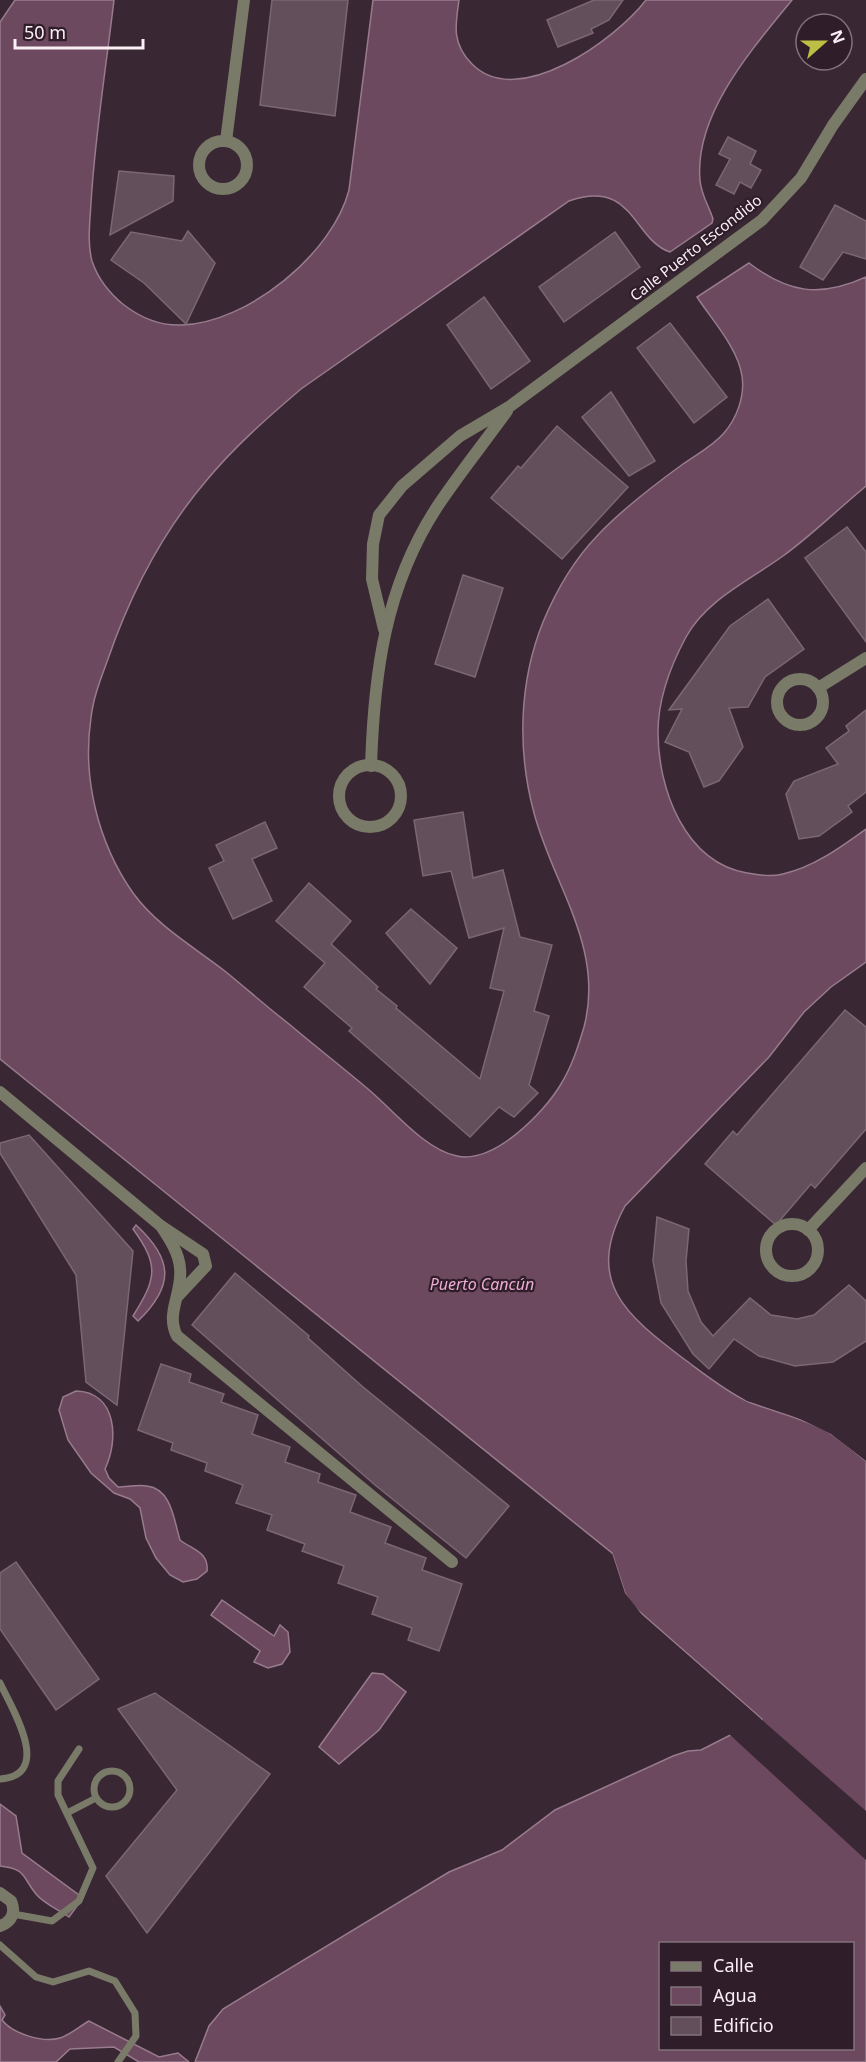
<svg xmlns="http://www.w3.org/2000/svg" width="866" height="2062" font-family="'Noto Sans',sans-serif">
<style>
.water{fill:#6d4960;stroke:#987b8d;stroke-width:1.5;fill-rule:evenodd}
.pier{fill:#392833}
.building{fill:#634f5b;stroke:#7b6773;stroke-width:1.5}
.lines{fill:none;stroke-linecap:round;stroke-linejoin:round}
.lane{stroke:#797a68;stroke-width:7}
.street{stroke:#797a68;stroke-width:12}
.labels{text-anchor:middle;stroke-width:4.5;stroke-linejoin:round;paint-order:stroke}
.street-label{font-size:15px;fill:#fbeff6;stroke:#2f1e29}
.water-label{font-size:16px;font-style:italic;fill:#ecacd5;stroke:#2f1e29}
</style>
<rect width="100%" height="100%" fill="#392833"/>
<g class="water">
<path d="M15 0H114C106 68 95 135 91 203 90 222 87 243 92 261 98 279 109 293 124 305 141 318 160 326 182 325 248 323 333 253 349 190L373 0H459C455 26 452 44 472 64 518 111 616 39 646 0H792C753 48 694 114 700 180 701 195 709 206 713 219L712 223 670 252C633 240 634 178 569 201L301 389C267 418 234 447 206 481 161 534 130 595 108 659 101 678 93 698 91 718 82 778 98 843 133 893 157 926 194 947 226 972 247 989 267 1007 289 1024 315 1046 342 1067 368 1089 392 1109 425 1150 457 1156 494 1164 544 1113 561 1084 572 1066 578 1047 584 1027 605 948 553 885 534 813 517 750 519 682 543 622 556 591 574 560 597 536 622 509 654 485 683 464 697 454 713 446 724 433 737 418 745 396 742 376 738 348 712 320 697 297L749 263C788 293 820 298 866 277V486C838 509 812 535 783 556 750 580 706 600 686 637 671 665 658 699 658 732 658 788 684 862 747 873 759 875 771 877 783 874 814 867 841 847 866 829V962L831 987 804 1012 769 1057 625 1206C584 1282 626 1315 684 1359 703 1373 728 1393 749 1402 776 1413 804 1418 830 1433 843 1441 854 1452 866 1461V2062H195L209 2026 223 2009 449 1872 502 1850 555 1810 673 1756 688 1751 701 1750 762 1719 632 1605 625 1593 612 1553 0 1059V22ZM660 1944H852V2048H660Z"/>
<path d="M136 1225C173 1259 175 1285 138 1321L133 1316C156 1279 160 1266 133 1229Z"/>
<path d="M76 1391C117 1392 119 1440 105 1469L109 1478 118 1487C127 1487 138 1484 147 1486 172 1489 174 1521 180 1540 193 1550 209 1552 207 1571L197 1579 183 1582 170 1575 156 1558 146 1538 140 1508 130 1499 114 1493 91 1473 68 1440 59 1410 63 1397Z"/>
<polygon points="222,1600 274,1636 280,1625 288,1632 290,1652 282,1664 268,1668 254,1662 260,1651 211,1615"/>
<polygon points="372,1673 383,1674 406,1692 379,1730 339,1764 319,1747"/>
<path d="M0 1804 16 1816 22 1853 83 1898 69 1917C59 1910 43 1903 36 1894 22 1877 27 1869 0 1866Z"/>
<path d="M0 2006 5 2015 2 2020C13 2034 43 2043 60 2038 70 2035 80 2026 89 2021L159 2057 178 2053 189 2062H139L114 2047 70 2049 56 2062H0Z"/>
</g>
<g class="pier">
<polygon points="730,1390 736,1390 748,1399 789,1411 832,1431 866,1457 866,1461 831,1434 788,1413 747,1401"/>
<polygon points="612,1553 625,1593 642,1615 866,1811 866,1860 728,1733 758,1718 630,1607 615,1574 611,1559"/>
</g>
<g class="building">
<polygon points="272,0 348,0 335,116 260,105"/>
<polygon points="594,0 623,0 609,20 591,29 593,33 558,47 547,20"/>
<polygon points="728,137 756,151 750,164 761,170 751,188 740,182 734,194 716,185 730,159 719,154"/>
<polygon points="119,171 174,176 173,201 110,235"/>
<polygon points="835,205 866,221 866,259 843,252 823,280 800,267"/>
<polygon points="188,231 215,263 186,324 144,283 111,260 131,232 182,241"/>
<polygon points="615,232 640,267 564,322 539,287"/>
<polygon points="484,297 530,361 491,389 447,325"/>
<polygon points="670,323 727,397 694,423 637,348"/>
<polygon points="611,392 655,461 629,476 582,417"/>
<polygon points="557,426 628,487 562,559 491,498 518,466 521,468"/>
<polygon points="847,527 866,552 866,642 805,558"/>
<polygon points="463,575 503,588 475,677 435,664"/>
<polygon points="768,599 804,649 765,677 748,707 729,708 743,747 719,781 704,787 689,752 665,742 682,709 669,710 730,626"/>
<polygon points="866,710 866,792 848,806 852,812 819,836 799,839 786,794 794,781 838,764 826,748 849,731 846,726"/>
<polygon points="463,812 473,878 503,870 520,937 552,945 534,1011 549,1016 529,1085 538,1093 514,1117 499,1107 470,1137 349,1031 352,1028 304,987 325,963 276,921 309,883 351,921 331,944 378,987 376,989 397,1006 396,1008 480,1079 504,991 490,988 504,928 469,938 451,871 423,876 414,820"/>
<polygon points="265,822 277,848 252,859 272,901 233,919 209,868 224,861 216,845"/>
<polygon points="411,909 457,948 430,984 386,933"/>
<polygon points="845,1010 866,1027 866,1129 815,1188 811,1184 776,1225 705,1164 733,1131 737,1135"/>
<polygon points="29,1135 133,1251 117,1405 86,1382 76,1275 0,1153 0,1143"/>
<polygon points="657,1217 689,1229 686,1261 688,1291 701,1322 713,1336 750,1298 771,1315 797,1319 814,1315 849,1285 866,1301 866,1341 833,1362 795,1366 759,1356 734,1339 709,1369 693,1354 661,1303 653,1261"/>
<polygon points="235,1273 309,1336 308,1338 363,1387 509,1506 466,1558 375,1485 192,1325"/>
<polygon points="161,1364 191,1374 189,1382 224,1394 221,1402 258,1415 252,1434 290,1447 285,1462 320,1474 318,1482 356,1495 350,1512 391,1527 385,1543 426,1558 422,1570 462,1584 439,1651 408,1640 412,1628 372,1614 378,1597 338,1583 344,1566 302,1551 305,1544 267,1530 272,1515 236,1503 243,1485 205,1471 207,1463 171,1450 173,1443 138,1430"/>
<polygon points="16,1562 99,1679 56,1710 0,1629 0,1573"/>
<polygon points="155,1693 270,1774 147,1933 106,1876 177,1790 118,1709"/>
</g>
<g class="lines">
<g class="lane">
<path d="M0 1683C12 1709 54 1775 0 1779"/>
<circle cx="112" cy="1789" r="18"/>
<polyline points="67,1813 96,1798"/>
<polyline points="13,1914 52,1921 79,1901 93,1868 58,1795 58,1781 79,1749"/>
<polyline points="0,1945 36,1977 53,1982 89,1971 115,1981 135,2013 136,2036 118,2062"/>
</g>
<g class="street">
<circle cx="223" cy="165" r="24"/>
<polyline points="226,141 244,0"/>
<polyline points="384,629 372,579 373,544 379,515 402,486 460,436 509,407 762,220 801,178 833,125 866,79"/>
<circle cx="800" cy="702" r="23"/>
<polyline points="818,688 866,658"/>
<circle cx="370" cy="796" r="31"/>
<path d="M371 766C374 673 385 587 437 507 459 474 484 443 507 411"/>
<polyline points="0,1092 161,1226 203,1254 206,1266 177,1297"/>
<circle cx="792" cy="1250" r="26"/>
<path d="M161 1226C169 1238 179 1253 180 1268 183 1293 165 1313 177 1336L452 1562"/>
<polyline points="808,1230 866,1168"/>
<path d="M0 1893 11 1901C16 1912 12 1922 0 1926"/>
</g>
</g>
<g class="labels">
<g class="street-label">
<text transform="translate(696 248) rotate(-38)" y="5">Calle Puerto Escondido</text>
</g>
<g class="water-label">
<text x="482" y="1290">Puerto Cancún</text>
</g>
</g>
<rect x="659" y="1942" width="195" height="108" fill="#2f1e29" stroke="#81727b" stroke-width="1.5"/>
<rect x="671" y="1962" width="30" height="9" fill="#797a68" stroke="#81727b" stroke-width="1.5"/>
<text x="713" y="1972" font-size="18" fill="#fbeff6">Calle</text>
<rect x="671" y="1987" width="30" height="18" fill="#6d4960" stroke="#81727b" stroke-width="1.5"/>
<text x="713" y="2002" font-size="18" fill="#fbeff6">Agua</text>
<rect x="671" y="2017" width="30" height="18" fill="#634f5b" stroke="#81727b" stroke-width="1.5"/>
<text x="713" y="2032" font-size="18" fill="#fbeff6">Edificio</text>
<g transform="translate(824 42) rotate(69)"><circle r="28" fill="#2f1e29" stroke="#81727b" stroke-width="1.5"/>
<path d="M0-4.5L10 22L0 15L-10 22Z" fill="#bcbf44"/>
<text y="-9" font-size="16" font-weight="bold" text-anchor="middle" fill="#fbeff6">N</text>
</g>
<path d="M15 39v9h128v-9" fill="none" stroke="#fbeff6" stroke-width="3"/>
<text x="24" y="39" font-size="18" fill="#fbeff6" stroke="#2f1e29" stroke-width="4.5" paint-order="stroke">50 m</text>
</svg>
